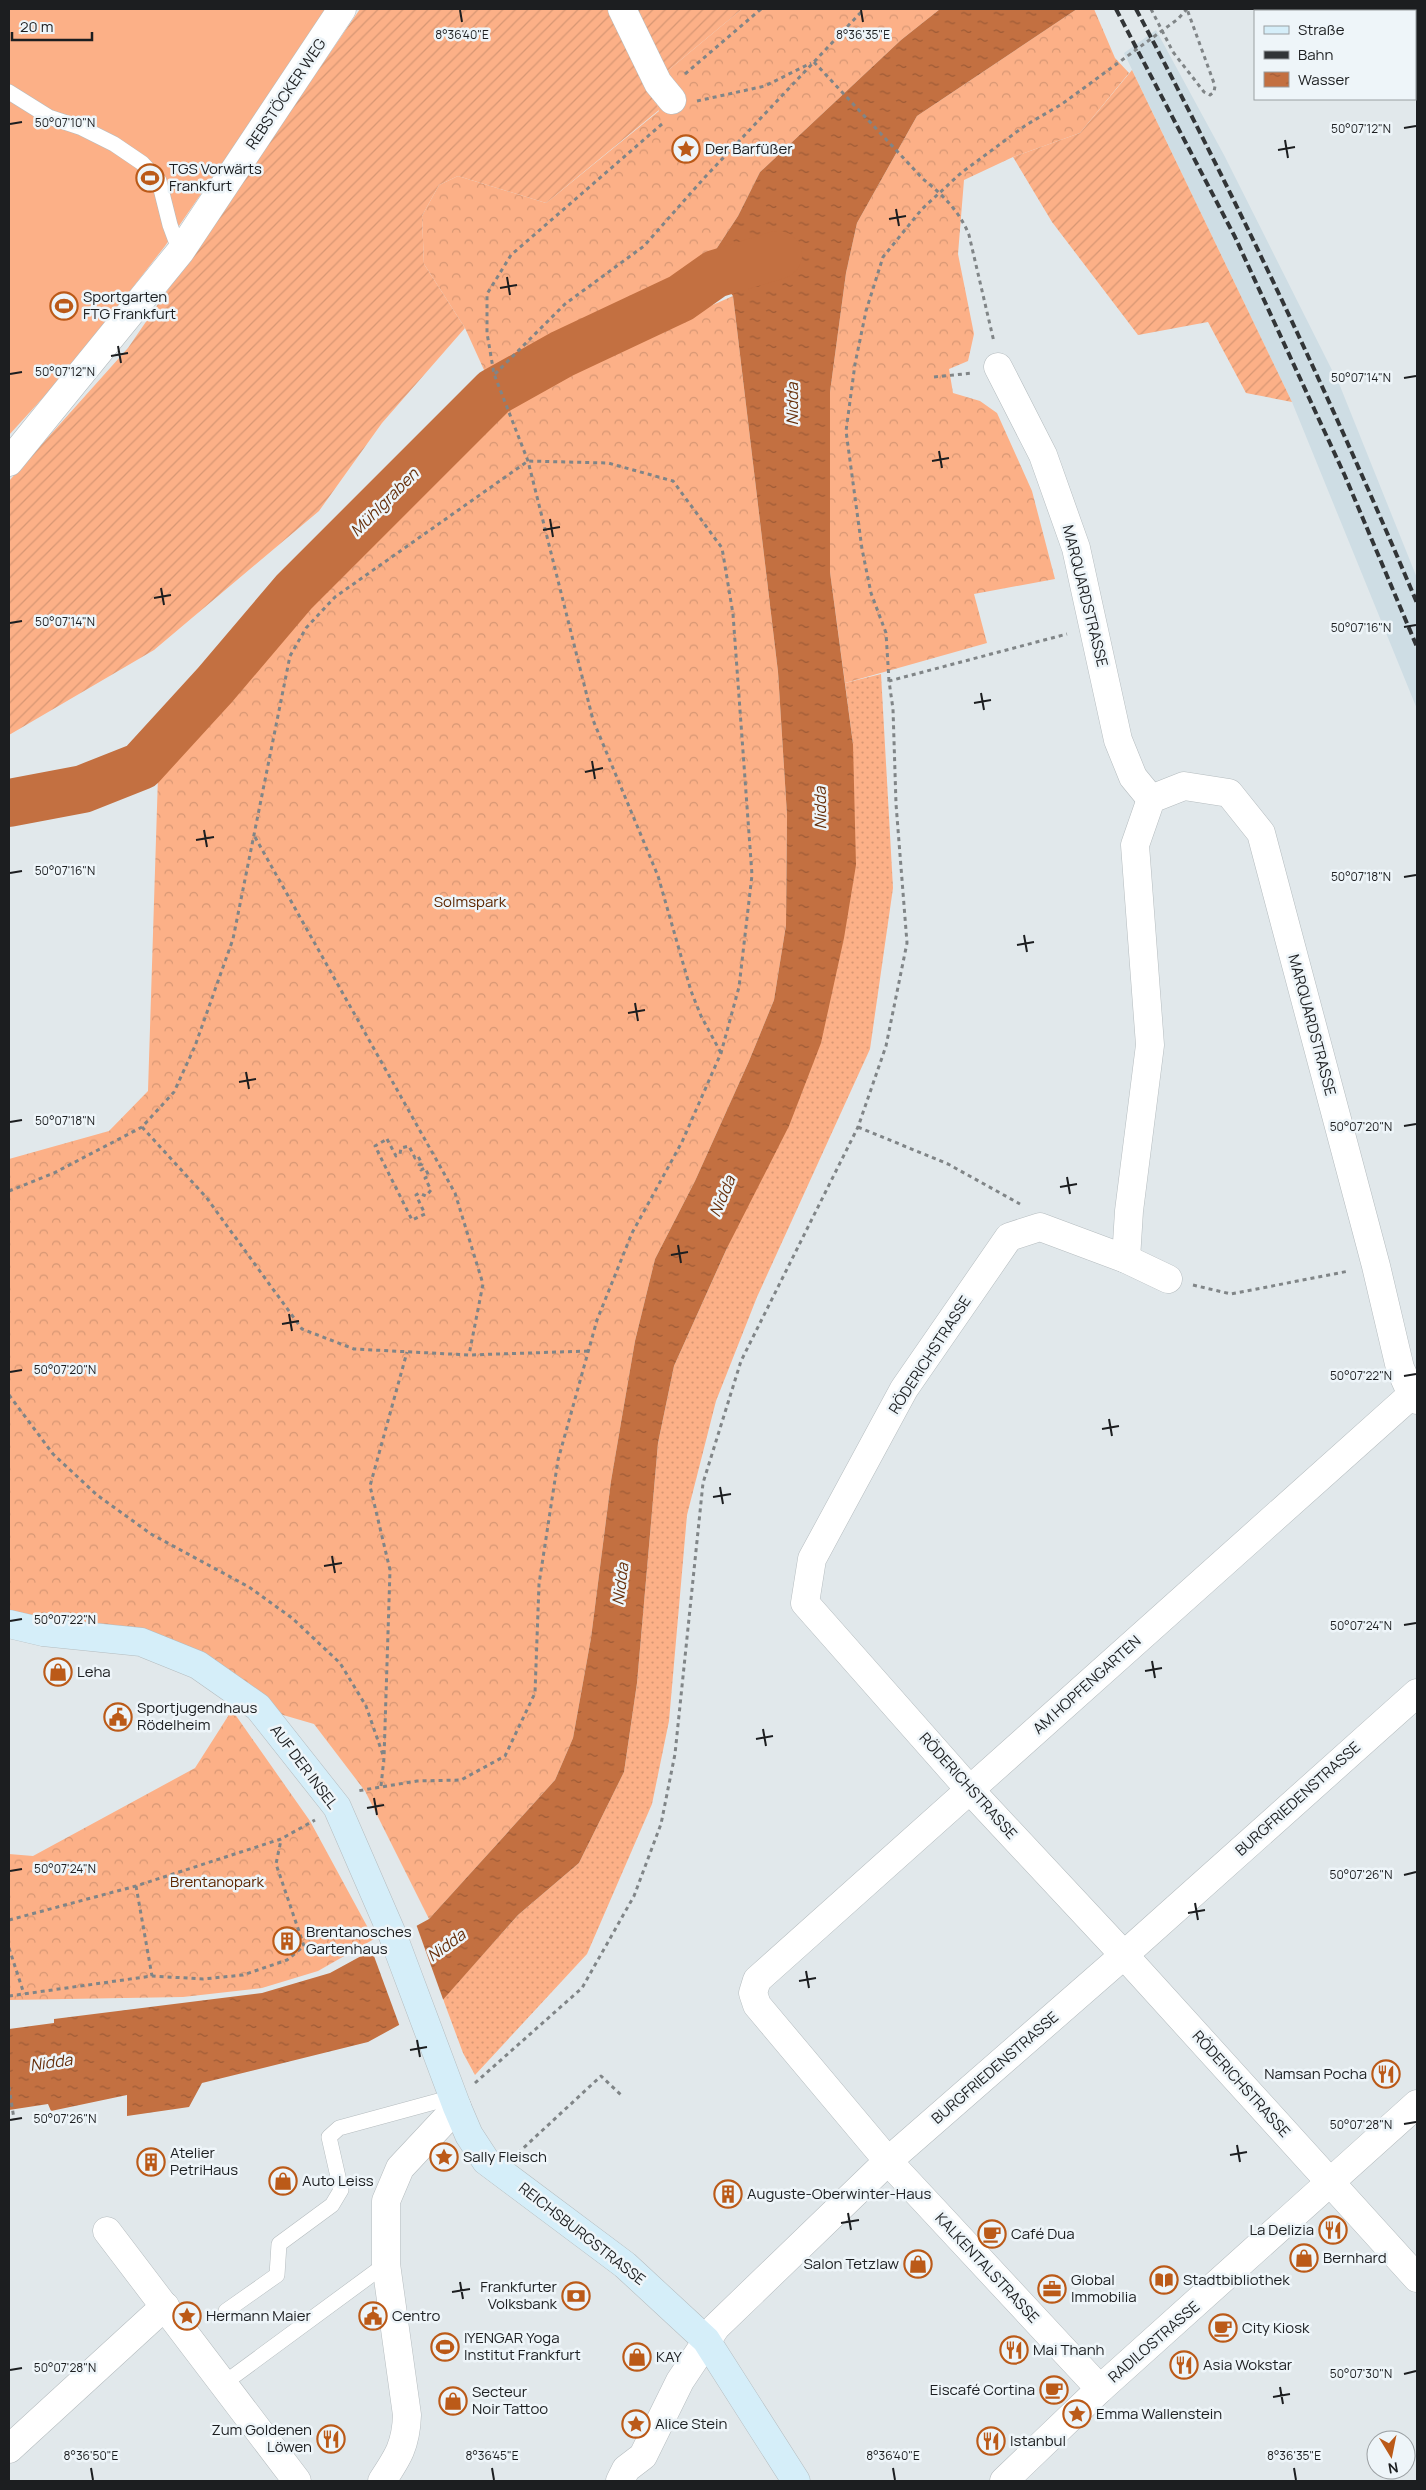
<svg xmlns="http://www.w3.org/2000/svg" width="1426" height="2490" font-family="Manrope,sans-serif">
<style>
.built{fill:#cedde4}
.grass{fill:url(#grass-dots)}
.forest{fill:url(#forest-crowns)}
.garden{fill:url(#garden-furrows)}
.pitch{fill:#fcb087}
.water{fill:url(#water-ripples)}
.pier{fill:#e1e8eb}
.lines{fill:none;stroke-linecap:round;stroke-linejoin:round}
.river{stroke:#c37041;stroke-width:48}
.service-casing{stroke:#b5bcbf;stroke-width:16}
.minor-casing{stroke:#b5bcbf;stroke-width:29}
.secondary-casing{stroke:#b5bcbf;stroke-width:29}
.path{stroke:#808587;stroke-width:3;stroke-dasharray:4 4;stroke-linecap:butt}
.service{stroke:#fff;stroke-width:15}
.minor{stroke:#fff;stroke-width:28}
.secondary{stroke:#d5eef9;stroke-width:28}
.rail{stroke:#323537;stroke-width:4;stroke-dasharray:8 4;stroke-linecap:butt}
.path-bridge{stroke:#808587;stroke-width:3;stroke-dasharray:4 4;stroke-linecap:butt}
.ticks{fill:none;stroke:#1c1e20;stroke-width:2}
.labels{text-anchor:middle;stroke-width:5;stroke-linejoin:round;paint-order:stroke}
.street-label{font-size:15px;fill:#1c1e20;stroke:#eef5f9}
.poi-label{font-size:15px;fill:#1c1e20;stroke:#eef5f9;text-anchor:start}
.park-label{font-size:15px;fill:#5c2600;stroke:#eef5f9}
.water-label{font-size:16px;font-style:italic;fill:#67300c;stroke:#eef5f9}
.ticks-label{font-size:12px;text-anchor:middle;fill:#1c1e20;stroke:#eef5f9;stroke-width:5;stroke-linejoin:round;paint-order:stroke}
</style>
<defs>
<pattern id="grass-dots" width="8" height="8" patternUnits="userSpaceOnUse" patternTransform="scale(1.25)"><rect width="8" height="8" fill="#fcb087"/><path d="M2 2h.1M6 6h.1" fill="none" stroke="#d79774" stroke-width="1.8" stroke-linecap="round"/></pattern>
<pattern id="forest-crowns" width="20" height="18" patternUnits="userSpaceOnUse" patternTransform="scale(1.25)"><rect width="20" height="18" fill="#fcb087"/><path d="M2 6a3 3 0 1 1 6 0M12 15a3 3 0 1 1 6 0" fill="none" stroke="#d79774"/></pattern>
<pattern id="garden-furrows" width="10" height="10" patternUnits="userSpaceOnUse" patternTransform="scale(1.25)"><rect width="10" height="10" fill="#fcb087"/><path d="M-1 1l2-2M0 10L10 0M9 11l2-2" fill="none" stroke="#d79774"/></pattern>
<pattern id="water-ripples" width="26" height="14" patternUnits="userSpaceOnUse" patternTransform="scale(1.25)"><rect width="26" height="14" fill="#c37041"/><path d="M2 4q2-2 4 0t4 0M15 11q2-2 4 0t4 0" fill="none" stroke="#9e5b36"/></pattern>
</defs>
<rect width="100%" height="100%" fill="#e1e8eb"/>
<polygon class="built" points="1156,30 1224,155 1340,386 1417,578 1417,709 1292,402 1124,53"/>
<polygon class="grass" points="881,674 893,888 870,1049 757,1297 716,1401 687,1515 669,1721 652,1804 587,1954 475,2075 463,2053 443,1999 518,1915 579,1863 624,1772 637,1683 658,1443 674,1366 727,1248 853,744 845,683"/>
<g class="forest">
<polygon points="742,9 940,9 901,40 760,172 738,216 713,254 562,354 494,392 465,328 424,264 422,216 439,185 458,176 546,203 659,111 648,87"/>
<polygon points="1077,9 1094,9 1115,58 1129,73 1080,133 1013,157 964,180 958,254 974,334 968,361 949,369 953,393 980,401 997,413 1032,491 1055,579 974,594 987,643 845,683 830,572 830,392 846,273 857,223 917,116"/>
<polygon points="733,296 778,672 787,815 786,925 774,1000 749,1061 695,1181 655,1259 635,1341 611,1481 591,1638 573,1738 555,1780 429,1919 365,1791 314,1724 225,1698 147,1633 9,1612 9,1159 109,1131 148,1091 158,776 311,608 483,406"/>
<polygon points="232,1710 310,1821 374,1939 318,1971 262,1988 183,1997 9,2000 9,1854 33,1856 195,1768"/>
</g>
<g class="garden">
<polygon points="360,9 742,9 648,87 659,110 546,203 458,176 439,185 422,216 424,264 465,328 382,423 319,511 154,650 9,735 9,481 128,348"/>
<polygon points="1132,70 1292,402 1246,393 1208,322 1138,335 1052,222 1013,157 1080,133"/>
</g>
<polygon class="pitch" points="9,9 329,9 165,246 71,367 9,435"/>
<polygon class="water" points="940,9 1077,9 917,116 857,223 846,273 830,392 830,572 853,744 856,865 844,938 821,1043 789,1126 727,1248 674,1366 658,1443 637,1683 624,1772 579,1863 518,1915 441,2002 368,2042 202,2083 189,2107 127,2116 127,2095 51,2111 48,2104 9,2110 9,2029 54,2023 54,2019 262,1993 330,1973 429,1919 555,1780 573,1738 591,1638 611,1481 635,1341 655,1259 695,1181 749,1061 774,1000 786,925 787,815 778,672 733,296 715,274 713,254 738,216 760,172 901,40"/>
<polygon class="pier" points="416,1924 444,2002 400,2027 371,1948"/>
<g class="lines">
<polyline class="river" points="9,803 83,789 141,766 215,685 294,592 494,392 562,354 681,298 715,274 778,255"/>
<g class="service-casing">
<g id="service">
<polyline points="9,92 49,117 82,128 114,144 142,163 159,181 170,225 180,252"/>
<polyline points="226,2311 277,2275 279,2244 332,2205 341,2190 329,2137 339,2128 453,2097"/>
<polyline points="223,2384 386,2264"/>
</g>
</g>
<g class="minor-casing">
<g id="minor">
<polyline points="622,9 658,83 672,100"/>
<polyline points="998,367 1043,455 1076,548 1118,740 1133,777 1151,799"/>
<polyline points="9,462 180,252 342,9"/>
<polyline points="1126,1259 1168,1279"/>
<polyline points="1417,1400 1412,1395 1400,1368 1376,1266 1261,833 1229,793 1184,786 1151,799 1135,845 1150,1045 1129,1211 1126,1259 1040,1227 1009,1237 904,1389 812,1559 805,1603 970,1790 1124,1955 1417,2278"/>
<polyline points="107,2231 297,2481"/>
<polyline points="1100,2389 888,2161 757,2005 753,1993 757,1980 1417,1390"/>
<polyline points="9,2449 165,2306"/>
<path d="M382 2481C398 2457 406 2445 407 2415L386 2264V2201L400 2168 457 2107"/>
<polyline points="620,2481 626,2469 643,2456 680,2381 716,2327 888,2161 1124,1955 1417,1693"/>
<polyline points="1004,2481 1100,2389 1417,2104"/>
</g>
</g>
<g class="secondary-casing">
<polyline id="secondary" points="9,1624 43,1632 141,1642 198,1665 258,1707 337,1807 393,1936 457,2107 469,2135 486,2161 625,2265 706,2340 796,2481"/>
</g>
<g class="path">
<polyline points="1173,52 1204,92 1210,95 1214,92 1215,86 1187,9"/>
<path d="M814 62 923 179C943 195 960 212 969 235L994 342"/>
<polyline points="685,74 761,9"/>
<polyline points="697,101 765,86 811,63"/>
<polyline points="662,124 511,255 487,294 487,333 494,374 528,461 593,720 658,876 691,991 701,1016 721,1053"/>
<polyline points="495,374 565,304 644,246 706,176 864,9"/>
<polyline points="934,377 973,373"/>
<polyline points="889,681 886,633 871,593 862,549 846,431 855,364 866,311 883,257 922,209 961,173 1026,125 1062,104 1178,19 1187,9"/>
<polyline points="255,837 455,1193 483,1284 469,1355"/>
<polyline points="142,1127 206,1197 302,1329 354,1349 469,1355 589,1351"/>
<polyline points="858,1127 948,1164 1020,1204"/>
<polygon points="387,1139 396,1156 400,1154 401,1148 409,1146 415,1158 418,1156 422,1164 419,1165 421,1170 425,1168 429,1176 425,1178 431,1190 426,1196 419,1193 416,1195 425,1214 412,1220 375,1146"/>
<polyline points="9,1191 54,1173 142,1127 174,1092 195,1046 233,939 290,656 306,628 335,597 528,461 608,463 673,481 722,548 733,614 752,875 739,987 721,1053 682,1142 632,1233 597,1320 558,1460 539,1584 535,1693 505,1756 461,1780 417,1781 357,1791"/>
<polyline points="1193,1285 1231,1294 1349,1271"/>
<polyline points="9,1395 53,1454 97,1495 151,1534 249,1587 292,1618 340,1663 366,1706 384,1758"/>
<polyline points="381,1786 384,1758 390,1570 370,1486 407,1352"/>
<polyline points="136,1886 152,1976"/>
<polyline points="9,1920 136,1886 281,1839 315,1820"/>
<polyline points="9,1948 24,1994"/>
<polyline points="9,1996 152,1976 203,1979 243,1975 287,1960 304,1946 276,1864 281,1840"/>
<polyline points="475,2083 582,1988 634,1896 661,1824 675,1754 703,1483 741,1361 858,1127 886,1046 907,943 896,804 893,709 889,681 1067,634"/>
<polyline points="9,2087 14,2119"/>
<polyline points="518,2153 601,2076 621,2095"/>
</g>
<use href="#service" class="service"/>
<use href="#minor" class="minor"/>
<use href="#secondary" class="secondary"/>
<g class="rail">
<polyline points="1116,9 1235,237 1345,476 1417,647"/>
<path d="M1136 9C1239 203 1332 401 1417 603"/>
</g>
<polyline class="path-bridge" points="1151,9 1173,52"/>
</g>
<path class="ticks" d="M460 10 462 22M861 10 863 22M10 124 22 122M1404 128 1416 126M1285 140 1288 158M1278 150 1295 147M896 209 899 226M889 219 906 216M507 277 510 295M500 288 517 285M118 346 121 363M111 356 128 353M10 374 22 372M1404 378 1416 376M939 451 942 468M932 461 949 458M550 519 553 537M543 530 560 527M161 588 164 605M154 598 171 595M10 623 22 621M1404 627 1416 625M981 693 984 710M974 703 991 700M592 761 595 779M585 772 603 768M204 830 207 847M196 840 214 837M10 873 22 871M1404 877 1416 875M1024 935 1027 952M1017 945 1034 942M635 1003 638 1021M628 1013 645 1010M246 1072 249 1089M239 1082 256 1079M10 1122 22 1120M1404 1126 1416 1124M1067 1177 1070 1194M1060 1187 1077 1184M678 1245 681 1263M671 1255 688 1252M289 1314 292 1331M282 1324 299 1321M10 1372 22 1370M1404 1376 1416 1374M1109 1419 1112 1436M1102 1429 1119 1426M720 1487 723 1504M713 1497 731 1494M332 1556 335 1573M324 1566 342 1563M10 1621 22 1619M1404 1625 1416 1623M1152 1661 1155 1678M1145 1671 1162 1668M763 1729 766 1746M756 1739 773 1736M374 1798 377 1815M367 1808 384 1805M10 1871 22 1869M1404 1875 1416 1872M1195 1903 1198 1920M1188 1913 1205 1910M806 1971 809 1988M799 1981 816 1978M417 2040 420 2057M410 2050 427 2047M10 2120 22 2118M1404 2124 1416 2122M1237 2145 1240 2162M1230 2155 1247 2152M848 2213 851 2230M841 2223 859 2220M460 2282 463 2299M452 2292 470 2289M10 2370 22 2368M1404 2374 1416 2371M1280 2387 1283 2404M1273 2397 1290 2394M91 2468 93 2480M492 2468 494 2480M893 2468 895 2480M1294 2468 1296 2480"/>
<defs>
<g id="sight-ring" transform="scale(1.4375)"><circle r="9.5" fill="#eef5f9" stroke="#bb5a18" stroke-width="1.5"/><path d="M0-6L1.8-2.2L6-1.7L2.9 1.2L3.7 5.4L0 3.3L-3.7 5.4L-2.9 1.2L-6-1.7L-1.8-2.2Z" fill="#bb5a18"/></g>
<g id="stadium-ring" transform="scale(1.4375)"><circle r="9.5" fill="#eef5f9" stroke="#bb5a18" stroke-width="1.5"/><path d="M0-5a6.5 5 0 1 0 0 10a6.5 5 0 1 0 0-10ZM-3.5-1.8h7v3.6h-7Z" fill="#bb5a18"/></g>
<g id="shop-ring" transform="scale(1.4375)"><circle r="9.5" fill="#eef5f9" stroke="#bb5a18" stroke-width="1.5"/><path d="M-5-2.5h2.3a2.7 3.5 0 0 1 5.4 0H5L5.5 6h-11ZM-1.5-2.5h3a1.5 2.3 0 0 0-3 0Z" fill="#bb5a18"/></g>
<g id="civic-ring" transform="scale(1.4375)"><circle r="9.5" fill="#eef5f9" stroke="#bb5a18" stroke-width="1.5"/><path d="M-.6-6.5H3V-4.5H.6V-3L4-1V1h2V6H-6V1h2V-1L-.6-3ZM-1.2 2.5V6h2.4V2.5Z" fill="#bb5a18"/></g>
<g id="building-ring" transform="scale(1.4375)"><circle r="9.5" fill="#eef5f9" stroke="#bb5a18" stroke-width="1.5"/><path d="M-4-6H4V6H1V3H-1V6H-4ZM-2.5-4.3h1.7v1.8h-1.7ZM.8-4.3h1.7v1.8H.8ZM-2.5-1h1.7V.8h-1.7ZM.8-1h1.7V.8H.8Z" fill="#bb5a18"/></g>
<g id="restaurant-ring" transform="scale(1.4375)"><circle r="9.5" fill="#eef5f9" stroke="#bb5a18" stroke-width="1.5"/><path d="M-5-6h1v4h1v-4h1v4h1v-4h1v5L-1.5 .5V6h-2V.5L-5-1ZM5-6V6H3V1.5H1.5Q1.5-4 5-6Z" fill="#bb5a18"/></g>
<g id="cafe-ring" transform="scale(1.4375)"><circle r="9.5" fill="#eef5f9" stroke="#bb5a18" stroke-width="1.5"/><path d="M-5.5-4.5H6V0H3Q3 3.5 0 3.5H-2.5Q-5.5 3.5-5.5 0ZM3-3.2v2h1.7v-2ZM-6 4.5H4V6H-6Z" fill="#bb5a18"/></g>
<g id="library-ring" transform="scale(1.4375)"><circle r="9.5" fill="#eef5f9" stroke="#bb5a18" stroke-width="1.5"/><path d="M-6-4Q-3-5.5-.7-3.5V5Q-3 3-6 4ZM6-4Q3-5.5 .7-3.5V5Q3 3 6 4Z" fill="#bb5a18"/></g>
<g id="office-ring" transform="scale(1.4375)"><circle r="9.5" fill="#eef5f9" stroke="#bb5a18" stroke-width="1.5"/><path d="M-6-3h4V-5.5h4V-3h4V5H-6ZM-1-4.5V-3h2v-1.5ZM-6 0V1H6V0Z" fill="#bb5a18"/></g>
<g id="bank-ring" transform="scale(1.4375)"><circle r="9.5" fill="#eef5f9" stroke="#bb5a18" stroke-width="1.5"/><path d="M-6-4H6V4H-6ZM0-2.3a2.3 2.3 0 1 0 0 4.6a2.3 2.3 0 1 0 0-4.6Z" fill="#bb5a18"/></g>
</defs>
<g fill-rule="evenodd">
<use href="#sight-ring" x="686" y="149"/>
<use href="#stadium-ring" x="150" y="178"/>
<use href="#stadium-ring" x="64" y="306"/>
<use href="#shop-ring" x="58" y="1672"/>
<use href="#civic-ring" x="118" y="1717"/>
<use href="#building-ring" x="287" y="1941"/>
<use href="#restaurant-ring" x="1386" y="2074"/>
<use href="#sight-ring" x="444" y="2157"/>
<use href="#building-ring" x="151" y="2162"/>
<use href="#shop-ring" x="283" y="2181"/>
<use href="#building-ring" x="728" y="2194"/>
<use href="#restaurant-ring" x="1333" y="2230"/>
<use href="#cafe-ring" x="992" y="2234"/>
<use href="#shop-ring" x="1304" y="2258"/>
<use href="#shop-ring" x="918" y="2264"/>
<use href="#library-ring" x="1164" y="2280"/>
<use href="#office-ring" x="1052" y="2289"/>
<use href="#bank-ring" x="576" y="2296"/>
<use href="#sight-ring" x="187" y="2316"/>
<use href="#civic-ring" x="373" y="2316"/>
<use href="#cafe-ring" x="1223" y="2328"/>
<use href="#stadium-ring" x="445" y="2347"/>
<use href="#restaurant-ring" x="1014" y="2350"/>
<use href="#shop-ring" x="637" y="2357"/>
<use href="#restaurant-ring" x="1184" y="2365"/>
<use href="#cafe-ring" x="1054" y="2390"/>
<use href="#shop-ring" x="453" y="2401"/>
<use href="#sight-ring" x="1077" y="2414"/>
<use href="#sight-ring" x="636" y="2424"/>
<use href="#restaurant-ring" x="331" y="2439"/>
<use href="#restaurant-ring" x="991" y="2441"/>
</g>
<g class="labels">
<g class="street-label">
<text transform="translate(286 94) rotate(-56)" y="5">REBSTÖCKER WEG</text>
<text transform="translate(1085 596) rotate(76)" y="5">MARQUARDSTRASSE</text>
<text transform="translate(1312 1025) rotate(75)" y="5">MARQUARDSTRASSE</text>
<text transform="translate(930 1355) rotate(-57)" y="5">RÖDERICHSTRASSE</text>
<text transform="translate(1087 1685) rotate(-42)" y="5">AM HOPFENGARTEN</text>
<text transform="translate(304 1767) rotate(53)" y="5">AUF DER INSEL</text>
<text transform="translate(968 1786) rotate(48)" y="5">RÖDERICHSTRASSE</text>
<text transform="translate(1298 1799) rotate(-42)" y="5">BURGFRIEDENSTRASSE</text>
<text transform="translate(995 2068) rotate(-41)" y="5">BURGFRIEDENSTRASSE</text>
<text transform="translate(1241 2084) rotate(48)" y="5">RÖDERICHSTRASSE</text>
<text transform="translate(582 2234) rotate(38)" y="5">REICHSBURGSTRASSE</text>
<text transform="translate(987 2268) rotate(47)" y="5">KALKENTALSTRASSE</text>
<text transform="translate(1154 2342) rotate(-41)" y="5">RADILOSTRASSE</text>
</g>
<g class="poi-label">
<text x="705" y="154">Der Barfüßer</text>
<text x="169" y="174">TGS Vorwärts<tspan x="169" dy="17">Frankfurt</tspan></text>
<text x="83" y="302">Sportgarten<tspan x="83" dy="17">FTG Frankfurt</tspan></text>
<text x="77" y="1677">Leha</text>
<text x="137" y="1713">Sportjugendhaus<tspan x="137" dy="17">Rödelheim</tspan></text>
<text x="306" y="1937">Brentanosches<tspan x="306" dy="17">Gartenhaus</tspan></text>
<text x="1367" y="2079" text-anchor="end">Namsan Pocha</text>
<text x="170" y="2158">Atelier<tspan x="170" dy="17">PetriHaus</tspan></text>
<text x="463" y="2162">Sally Fleisch</text>
<text x="302" y="2186">Auto Leiss</text>
<text x="747" y="2199">Auguste-Oberwinter-Haus</text>
<text x="1314" y="2235" text-anchor="end">La Delizia</text>
<text x="1011" y="2239">Café Dua</text>
<text x="1323" y="2263">Bernhard</text>
<text x="899" y="2269" text-anchor="end">Salon Tetzlaw</text>
<text x="1071" y="2285">Global<tspan x="1071" dy="17">Immobilia</tspan></text>
<text x="1183" y="2285">Stadtbibliothek</text>
<text x="557" y="2292" text-anchor="end">Frankfurter<tspan x="557" dy="17">Volksbank</tspan></text>
<text x="206" y="2321">Hermann Maier</text>
<text x="392" y="2321">Centro</text>
<text x="1242" y="2333">City Kiosk</text>
<text x="464" y="2343">IYENGAR Yoga<tspan x="464" dy="17">Institut Frankfurt</tspan></text>
<text x="1033" y="2355">Mai Thanh</text>
<text x="656" y="2362">KAY</text>
<text x="1203" y="2370">Asia Wokstar</text>
<text x="1035" y="2395" text-anchor="end">Eiscafé Cortina</text>
<text x="472" y="2397">Secteur<tspan x="472" dy="17">Noir Tattoo</tspan></text>
<text x="1096" y="2419">Emma Wallenstein</text>
<text x="655" y="2429">Alice Stein</text>
<text x="312" y="2435" text-anchor="end">Zum Goldenen<tspan x="312" dy="17">Löwen</tspan></text>
<text x="1010" y="2446">Istanbul</text>
</g>
<g class="park-label">
<text x="470" y="907">Solmspark</text>
<text x="217" y="1887">Brentanopark</text>
</g>
<g class="water-label">
<text transform="translate(792 404) rotate(-90)" y="6">Nidda</text>
<text transform="translate(384 502) rotate(-45)" y="6">Mühlgraben</text>
<text transform="translate(820 808) rotate(-91)" y="6">Nidda</text>
<text transform="translate(722 1196) rotate(-67)" y="6">Nidda</text>
<text transform="translate(620 1584) rotate(-83)" y="6">Nidda</text>
<text transform="translate(446 1945) rotate(-36)" y="6">Nidda</text>
<text transform="translate(51 2062) rotate(-8)" y="6">Nidda</text>
</g>
</g>
<g class="ticks-label">
<text x="462" y="39">8°36'40"E</text>
<text x="863" y="39">8°36'35"E</text>
<text x="65" y="127">50°07'10"N</text>
<text x="1361" y="133">50°07'12"N</text>
<text x="65" y="376">50°07'12"N</text>
<text x="1361" y="382">50°07'14"N</text>
<text x="65" y="626">50°07'14"N</text>
<text x="1361" y="632">50°07'16"N</text>
<text x="65" y="875">50°07'16"N</text>
<text x="1361" y="881">50°07'18"N</text>
<text x="65" y="1125">50°07'18"N</text>
<text x="1361" y="1131">50°07'20"N</text>
<text x="65" y="1374">50°07'20"N</text>
<text x="1361" y="1380">50°07'22"N</text>
<text x="65" y="1624">50°07'22"N</text>
<text x="1361" y="1630">50°07'24"N</text>
<text x="65" y="1873">50°07'24"N</text>
<text x="1361" y="1879">50°07'26"N</text>
<text x="65" y="2123">50°07'26"N</text>
<text x="1361" y="2129">50°07'28"N</text>
<text x="65" y="2372">50°07'28"N</text>
<text x="1361" y="2378">50°07'30"N</text>
<text x="91" y="2460">8°36'50"E</text>
<text x="492" y="2460">8°36'45"E</text>
<text x="893" y="2460">8°36'40"E</text>
<text x="1294" y="2460">8°36'35"E</text>
</g>
<rect width="1426" height="2490" fill="none" stroke="#1c1e20" stroke-width="20"/>
<rect x="1254" y="10" width="162" height="90" fill="#eef5f9" stroke="#9a9fa2"/>
<rect x="1264" y="26" width="25" height="8" fill="#d5eef9" stroke="#9a9fa2"/>
<text x="1298" y="35" font-size="15" fill="#1c1e20">Straße</text>
<rect x="1264" y="51" width="25" height="8" fill="#323537" stroke="#9a9fa2"/>
<text x="1298" y="60" font-size="15" fill="#1c1e20">Bahn</text>
<rect x="1264" y="72" width="25" height="15" fill="url(#water-ripples)" stroke="#9a9fa2"/>
<text x="1298" y="85" font-size="15" fill="#1c1e20">Wasser</text>
<g transform="translate(1391 2455) rotate(170)"><circle r="24" fill="#eef5f9" stroke="#9a9fa2"/>
<path d="M0-4L9 19L0 12L-9 19Z" fill="#bb5a18"/>
<text y="-8" font-size="14" font-weight="bold" text-anchor="middle" fill="#1c1e20">N</text>
</g>
<path d="M12 32v8h80v-8" fill="none" stroke="#1c1e20" stroke-width="2.5"/>
<text x="20" y="32" font-size="15" fill="#1c1e20" stroke="#eef5f9" stroke-width="4" paint-order="stroke">20 m</text>
</svg>
